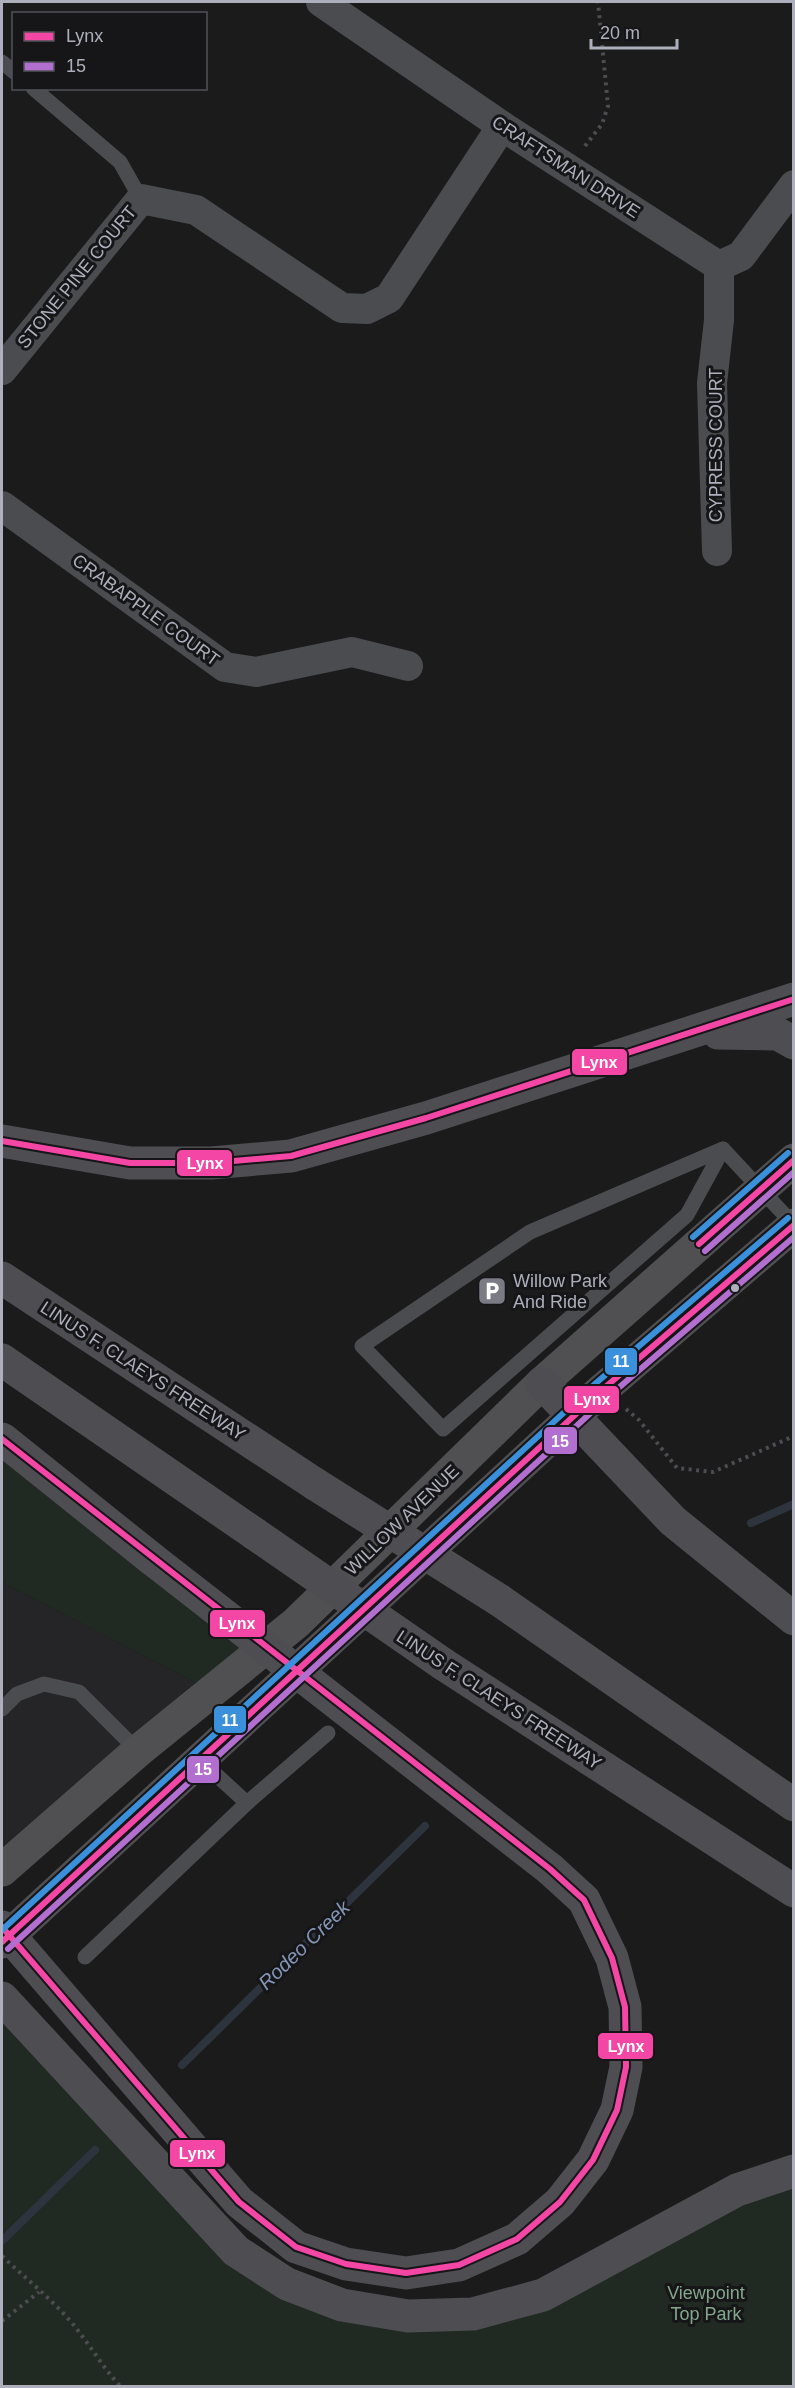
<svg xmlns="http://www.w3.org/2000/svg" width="795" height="2388" font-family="Helvetica,sans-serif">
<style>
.built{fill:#252528}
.green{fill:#212923}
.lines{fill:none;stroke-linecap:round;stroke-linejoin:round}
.stream{stroke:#2e343e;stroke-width:8}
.path{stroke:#4c4c51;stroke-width:4;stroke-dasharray:3 4.5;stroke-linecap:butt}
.lane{stroke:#4b4c4f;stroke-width:15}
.street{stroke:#4b4c4f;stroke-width:30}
.secondary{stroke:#505053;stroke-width:33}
.highway{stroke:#4e4e52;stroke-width:33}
.highway-bridge{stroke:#4e4e52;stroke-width:33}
.bus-1-casing{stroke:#161518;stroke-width:10}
.bus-2-casing{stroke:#161518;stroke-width:10}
.bus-3-casing{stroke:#161518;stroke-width:10}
.bus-1{stroke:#f346a5;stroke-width:6}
.bus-2{stroke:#b36fd0;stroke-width:6}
.bus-3{stroke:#3a90db;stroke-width:6}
.bus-dot{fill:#adafbc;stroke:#161518;stroke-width:2}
.labels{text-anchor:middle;stroke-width:6;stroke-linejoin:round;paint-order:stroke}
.street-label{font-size:18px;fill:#adafbc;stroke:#161518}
.poi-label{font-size:18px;fill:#adafbc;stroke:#161518;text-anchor:start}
.park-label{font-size:18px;fill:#84a78c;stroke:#161518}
.water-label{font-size:20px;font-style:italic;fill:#8497b7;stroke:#161518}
.line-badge{stroke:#161518;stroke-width:2}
.badge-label{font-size:16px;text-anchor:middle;font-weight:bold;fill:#fff}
</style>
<rect width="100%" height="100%" fill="#1b1b1c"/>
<polygon class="built" points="2,1582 212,1691 2,1870"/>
<g class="green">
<polygon points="2,1439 268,1646 212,1691 2,1582"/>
<polygon points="2,1998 287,2284 473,2314 793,2171 793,2386 2,2386"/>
</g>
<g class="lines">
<g class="stream">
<polyline points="751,1523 794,1504"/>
<polyline points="182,2065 425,1826"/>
<polyline points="2,2241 95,2150"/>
</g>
<g class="path">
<polyline points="585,146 602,124 608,106 598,2"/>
<polyline points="626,1409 639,1420 677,1468 713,1472 794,1436"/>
<path d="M2 2256C22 2275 44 2293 63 2313 85 2336 99 2363 120 2386"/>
<polyline points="2,2321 39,2292"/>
</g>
<g class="lane">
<polyline points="2,62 14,72"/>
<polyline points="33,88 120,162 141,199"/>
<polygon points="723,1149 687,1215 443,1429 362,1346 530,1232"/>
<polyline points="723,1149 794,1225"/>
<polyline points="2,1709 17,1694 44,1684 79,1692 138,1751"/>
<polyline points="199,1759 247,1803 328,1733"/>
<polyline points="85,1957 247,1803"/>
</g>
<g class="street">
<polyline points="321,2 502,126 719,266 741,256 794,185"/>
<polyline points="2,370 141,199 196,210 342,308 367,309 389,298 502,126"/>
<polyline points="2,506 225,667 256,672 352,652 408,666"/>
<polyline points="717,551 712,383 719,320 719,266"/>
</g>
<g class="secondary">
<polyline points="2,1870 138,1751 296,1623 542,1383 794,1160"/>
<polyline points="2,1942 602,1390 794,1225"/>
</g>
<g class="highway">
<polyline points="718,1033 778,1034 794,1043"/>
<polyline points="2,1141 130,1163 211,1163 291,1156 426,1118 794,999"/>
<polyline points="2,1278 315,1484"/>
<polyline points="2,1360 255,1534"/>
<polyline points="542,1383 673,1521 794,1619"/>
<polyline points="2,1439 152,1559"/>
<polyline points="499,1600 794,1805"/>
<polyline points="443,1664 794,1891"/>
<polyline points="2,1927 239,2202 296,2247 346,2264 406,2273 459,2265 517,2239 560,2202 593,2160 617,2110 626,2067 625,2007 612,1958 584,1900 550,1869"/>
<polyline points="2,1998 236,2251 287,2284 342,2305 408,2316 473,2314 543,2295 737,2190 794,2171"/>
</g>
<g class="highway-bridge">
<polyline points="315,1484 499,1600"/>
<polyline points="255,1534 443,1664"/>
<polyline points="152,1559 550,1869"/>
</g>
<g class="bus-1-casing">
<g id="bus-1">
<polyline points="2,1141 130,1163 211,1163 291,1156 426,1118 794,999"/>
<polyline points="699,1244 794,1160"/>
<polyline points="2,1439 550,1869 584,1900 612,1958 625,2007 626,2067 617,2110 593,2160 560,2202 517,2239 459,2265 406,2273 346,2264 296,2247 239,2202 2,1927"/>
<polyline points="2,1942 602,1390 794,1225"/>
</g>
</g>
<g class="bus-2-casing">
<g id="bus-2">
<polyline points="705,1251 794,1172"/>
<polyline points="8,1949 608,1397 794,1237"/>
</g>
</g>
<g class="bus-3-casing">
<g id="bus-3">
<polyline points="693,1237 788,1153"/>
<polyline points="2,1930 596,1383 788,1218"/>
</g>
</g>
<use href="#bus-1" class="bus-1"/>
<use href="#bus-2" class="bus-2"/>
<use href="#bus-3" class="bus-3"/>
</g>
<defs>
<g id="parking-square" transform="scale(1.5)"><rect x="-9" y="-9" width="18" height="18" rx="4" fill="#7a7b84" stroke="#161518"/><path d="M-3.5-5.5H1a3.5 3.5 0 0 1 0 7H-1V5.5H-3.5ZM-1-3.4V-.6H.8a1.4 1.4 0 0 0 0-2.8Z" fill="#fff"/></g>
</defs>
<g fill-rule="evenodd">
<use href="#parking-square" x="492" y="1291"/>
</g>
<circle class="bus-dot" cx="735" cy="1288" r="5"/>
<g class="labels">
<g class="street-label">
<text transform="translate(566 167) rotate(33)" y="6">CRAFTSMAN DRIVE</text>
<text transform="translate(77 277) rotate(-51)" y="6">STONE PINE COURT</text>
<text transform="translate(716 445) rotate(-90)" y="6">CYPRESS COURT</text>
<text transform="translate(146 610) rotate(36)" y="6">CRABAPPLE COURT</text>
<text transform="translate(143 1371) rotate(33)" y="6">LINUS F. CLAEYS FREEWAY</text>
<text transform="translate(402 1520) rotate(-44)" y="6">WILLOW AVENUE</text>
<text transform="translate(499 1700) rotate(33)" y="6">LINUS F. CLAEYS FREEWAY</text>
</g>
<g class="poi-label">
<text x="513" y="1287">Willow Park<tspan x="513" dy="21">And Ride</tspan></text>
</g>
<g class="park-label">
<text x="706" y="2299">Viewpoint<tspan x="706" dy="21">Top Park</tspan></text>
</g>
<g class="water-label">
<text transform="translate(304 1945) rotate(-44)" y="7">Rodeo Creek</text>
</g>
</g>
<g class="line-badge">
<rect x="571" y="1048" width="57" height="28" rx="6" fill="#f346a5"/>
<rect x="176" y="1149" width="57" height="28" rx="6" fill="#f346a5"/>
<rect x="604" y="1347" width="34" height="29" rx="6" fill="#3a90db"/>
<rect x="563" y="1385" width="57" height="29" rx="6" fill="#f346a5"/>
<rect x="543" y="1426" width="35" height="29" rx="6" fill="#b36fd0"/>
<rect x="209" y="1609" width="57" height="29" rx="6" fill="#f346a5"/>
<rect x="213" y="1705" width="34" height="29" rx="6" fill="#3a90db"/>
<rect x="186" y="1755" width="34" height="29" rx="6" fill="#b36fd0"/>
<rect x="597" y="2032" width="57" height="28" rx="6" fill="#f346a5"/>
<rect x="169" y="2139" width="57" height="29" rx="6" fill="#f346a5"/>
</g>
<g class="badge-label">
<text x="599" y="1068">Lynx</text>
<text x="205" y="1169">Lynx</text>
<text x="621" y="1367">11</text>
<text x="592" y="1405">Lynx</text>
<text x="560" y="1447">15</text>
<text x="237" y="1629">Lynx</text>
<text x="230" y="1726">11</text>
<text x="203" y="1775">15</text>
<text x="626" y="2052">Lynx</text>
<text x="197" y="2159">Lynx</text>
</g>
<rect width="795" height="2388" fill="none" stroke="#adafbc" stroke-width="6"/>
<rect x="12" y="12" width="195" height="78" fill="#161518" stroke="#52535a" stroke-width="1.5"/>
<rect x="24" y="32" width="30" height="9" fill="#f346a5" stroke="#52535a" stroke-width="1.5"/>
<text x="66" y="42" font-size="18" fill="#adafbc">Lynx</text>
<rect x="24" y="62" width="30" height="9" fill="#b36fd0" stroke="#52535a" stroke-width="1.5"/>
<text x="66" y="72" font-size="18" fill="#adafbc">15</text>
<path d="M591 39v9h86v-9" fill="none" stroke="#adafbc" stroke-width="3"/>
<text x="600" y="39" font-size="18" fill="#adafbc" stroke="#161518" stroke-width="4.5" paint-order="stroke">20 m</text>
</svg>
